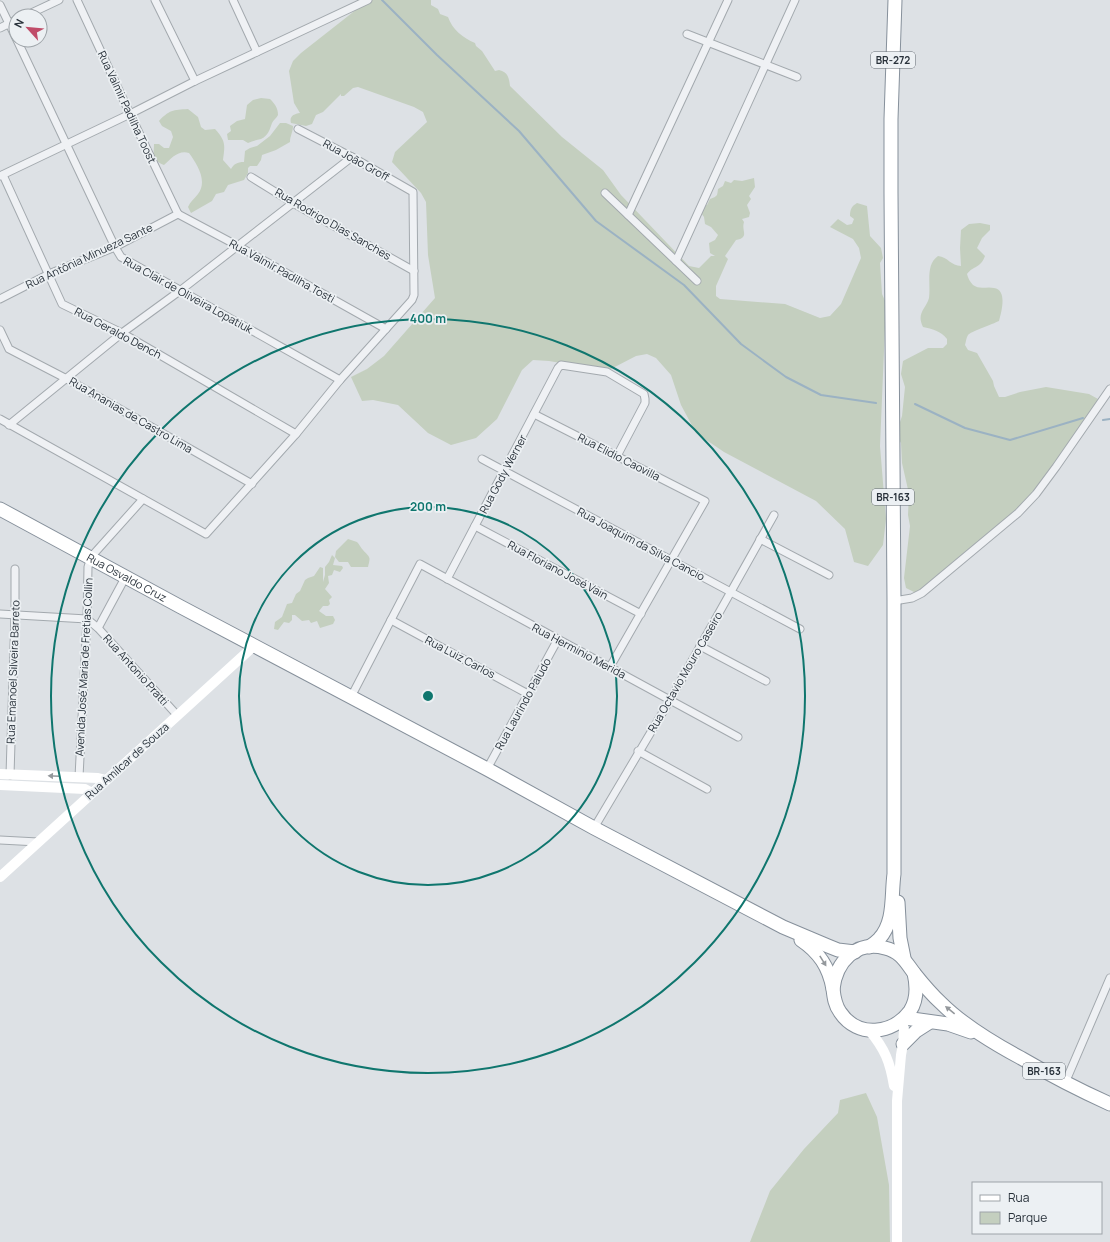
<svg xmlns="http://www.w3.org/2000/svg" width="1110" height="1242" font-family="Manrope,sans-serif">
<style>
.green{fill:#c4cfbf}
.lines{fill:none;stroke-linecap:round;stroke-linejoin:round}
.stream{stroke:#9bb2c3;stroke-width:2}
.street-casing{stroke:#a3a9ae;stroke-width:9}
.highway-casing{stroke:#86909b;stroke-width:15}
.street{stroke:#eff1f4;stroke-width:7}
.secondary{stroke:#fff;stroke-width:10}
.highway{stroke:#fff;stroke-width:13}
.oneway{fill:#94989c}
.ring{fill:none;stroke:#0f766e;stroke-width:2}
.labels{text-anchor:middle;stroke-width:3.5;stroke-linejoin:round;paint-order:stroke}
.shield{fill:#ecf0f3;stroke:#636a72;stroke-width:1}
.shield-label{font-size:10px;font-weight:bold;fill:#28313a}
.street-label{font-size:11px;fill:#28313a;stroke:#ecf0f3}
.centre{fill:#0f766e;stroke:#ecf0f3;stroke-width:2}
.ring-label{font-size:12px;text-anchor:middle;font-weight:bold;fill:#0f766e;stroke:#ecf0f3;stroke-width:3.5;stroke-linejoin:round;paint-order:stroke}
</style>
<rect width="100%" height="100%" fill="#dde1e5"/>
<g class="green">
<path d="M371 0H431V5L438 9 440 14 448 17C452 29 463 38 475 43L476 46 482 51 495 71 499 70C508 72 509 78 510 86L562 137 603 170 621 195 689 266 699 268 711 256H715L710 253 709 243 715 240 718 235 711 227 705 224 704 217 701 213 703 205H707L710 199C718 196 717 196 718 189L723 186 725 181 731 183 734 180 742 181 754 178 755 187 749 196 751 199 747 205 750 213 749 217 742 219 744 222C741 231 750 237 736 240L725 256 728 259 716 286V296L720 299 785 304 820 318 830 316 841 304 861 258 859 248 853 239 830 227 838 219 847 225 852 224 854 219 850 216C850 209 852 206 857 203L867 206 870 236 881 248 883 258 880 263 882 294 886 303 880 446 886 519 883 545 868 566 854 562 845 529 816 501 724 452 696 433 681 405 671 375 656 358 647 354 636 356 607 371 549 361 533 360 522 370 497 419 476 438 451 445 428 433 398 405 373 400 362 401 351 377 367 369 384 356 435 298 428 255 426 202 421 193 392 162 395 152 427 122 423 112 414 107 358 87 353 88 344 96H341V94L323 112 316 115 312 124 306 126 291 123C289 116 294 114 300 113L294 103 289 71 293 61 301 53 357 9Z"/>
<path d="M261 98 270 99C275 104 278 108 278 115 277 118 273 120 272 123 270 129 268 136 261 139 257 140 252 141 248 143L243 140H228L227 134 231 131 230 126 237 121 245 119 247 105 253 100Z"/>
<path d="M188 109 198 117 201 127 205 130 215 129C226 141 225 145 223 160L231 169C234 164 237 162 244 162L245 151 250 148 257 146 270 136 280 123H286L293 126C293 132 290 136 290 142L276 150 262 155 261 160 257 166H250L248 168V173L244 180 228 185 224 192 216 194 212 201 191 213 188 207C190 202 194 199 198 194 208 181 197 164 189 153 178 150 172 158 164 165 151 160 154 155 154 144H159L164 148H169L173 137 171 131 162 126 159 121C169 110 173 110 188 109Z"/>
<path d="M980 223 990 225V230L982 238 977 248 985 256C980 269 974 265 967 274 968 278 970 282 973 285 980 290 987 286 994 288 1008 290 1001 313 999 321 993 324 970 332 968 335 966 338 966 342 965 345L968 350 977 353 993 381 994 386 999 397H1005L1020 392 1046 387 1089 394 1098 399 1094 408 1056 464 1022 505 934 582 916 593 906 588 904 578 910 526 908 515 909 494 902 463 901 443 896 434 902 416 905 387 901 374 903 361 928 348H943L947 344V339C941 331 932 329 923 327 916 313 926 309 929 298 931 284 925 265 938 256 948 257 951 266 961 266L960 248 961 230 969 224Z"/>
<path d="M348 539 357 542C359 544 361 548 363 550 370 558 371 556 368 567H351L348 562H339L335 557 336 551Z"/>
<polygon points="332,555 335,558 333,565 342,566 343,568 340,572 334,570 332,575 328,576 329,583 325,589 332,597 329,600 330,604 328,606 323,606 319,611 326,616 333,616 335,620 333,624 320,628 317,621 311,623 309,620 302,621 295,615 292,615 292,620 289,623 284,622 278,630 274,629 275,622 282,617 287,604 292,603 296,594 300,591 305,580 308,578 314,576 320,567 323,568 323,582 325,575 325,567 329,562"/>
<polygon points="866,1093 877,1117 889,1185 890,1242 750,1242 770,1191 804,1149 838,1113 840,1100"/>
</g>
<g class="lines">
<g class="stream">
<polyline points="382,0 437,55 519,131 596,221 684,285 741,344 786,377 821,395 876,403"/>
<polyline points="915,404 965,428 1010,440 1083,418"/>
<polyline points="1103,420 1110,419"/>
</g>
<g class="street-casing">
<g id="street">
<polyline points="77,0 130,114 178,214"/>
<polyline points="155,0 195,81"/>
<polyline points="233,0 257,52"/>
<polyline points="0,5 16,38"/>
<polyline points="25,16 59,0"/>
<polyline points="0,28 16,20"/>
<polyline points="687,34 797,77"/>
<polyline points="17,40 115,247 121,257 340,380"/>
<polyline points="3,175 62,304 122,333 296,434"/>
<polyline points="0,176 130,114 195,81 368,0"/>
<polyline points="251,177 293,203 414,271"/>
<polyline points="605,193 697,281"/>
<polyline points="178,214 238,246 386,329"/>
<polyline points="628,215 728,0"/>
<polyline points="676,261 795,0"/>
<polyline points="0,299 49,274 115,247 178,214"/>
<polyline points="0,330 9,349 65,378 252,484"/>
<polyline points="534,414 705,501 610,667"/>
<polyline points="0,419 206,534 296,434 340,380 412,300 414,295 413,192 352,157 298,129"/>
<polyline points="9,425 122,333 181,290 352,157"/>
<polyline points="482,459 800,629"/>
<polyline points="475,526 641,614"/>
<polyline points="760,539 829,575"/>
<polyline points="447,579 558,368 561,365 607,372 644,394 645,399 645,403 617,456"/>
<polyline points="894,601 912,598 922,593 1018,513 1036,494 1056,467 1110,389"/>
<polyline points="0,614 87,619 98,628 177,715"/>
<polyline points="391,620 528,694"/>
<polyline points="98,628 126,576"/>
<polyline points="700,646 766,681"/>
<polyline points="351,697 420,564 738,737"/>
<polyline points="638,751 707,789"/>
<polyline points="487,769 558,639"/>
<polyline points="10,775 15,614 15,569"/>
<polyline points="79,777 87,619 88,567 91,557 143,499"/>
<polyline points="594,828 670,700 774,515"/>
<polyline points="0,840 38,842"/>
<polyline points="1065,1083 1110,978"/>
</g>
</g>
<g class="highway-casing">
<g id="highway">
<path id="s1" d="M0 509 181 607 487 769 594 828 783 927 828 946 838 950 855 952"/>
<polyline points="898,902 900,938 904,958"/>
<path d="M801 940C819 952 829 967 833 989 834 998 835 1005 840 1012 858 1039 893 1034 910 1011 918 999 917 986 914 973"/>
<path d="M869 947C872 945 876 942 879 939 895 922 891 896 894 874V601L891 193V119L895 0"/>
<path d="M833 989C836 962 856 940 885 948 901 952 905 961 914 973 922 983 931 994 941 1003 963 1025 993 1043 1021 1058 1050 1075 1079 1090 1110 1104"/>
<polyline points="905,1018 948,1024 971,1032"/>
<polyline points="903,1044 916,1031 930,1022"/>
</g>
</g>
<use href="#street" class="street"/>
<g class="secondary">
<polyline points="0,774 98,778 106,780"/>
<polyline points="0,785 85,789 92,793"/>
<polyline points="0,877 255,645"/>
<path d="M869 1030C885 1049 890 1062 894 1086"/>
<polyline points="897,1242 897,1101 901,1055 903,1044 904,1030 902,1020"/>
</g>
<use href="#highway" class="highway"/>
</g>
<defs><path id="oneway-solid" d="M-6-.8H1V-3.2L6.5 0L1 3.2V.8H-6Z"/></defs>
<g class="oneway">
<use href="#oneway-solid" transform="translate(54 776) rotate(-178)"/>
<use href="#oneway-solid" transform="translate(823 961) rotate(58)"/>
<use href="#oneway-solid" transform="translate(950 1010) rotate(-141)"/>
</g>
<g class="ring">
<circle cx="428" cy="696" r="189"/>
<circle cx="428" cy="696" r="377"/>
</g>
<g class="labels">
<g class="shield">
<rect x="871" y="52" width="44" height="16" rx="3"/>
<rect x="872" y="489" width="42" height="16" rx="3"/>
<rect x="1023" y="1063" width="42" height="16" rx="3"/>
</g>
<g class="shield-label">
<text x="893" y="64">BR-272</text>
<text x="893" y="501">BR-163</text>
<text x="1044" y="1075">BR-163</text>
</g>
<g class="street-label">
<text transform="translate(127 107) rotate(65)" y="4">Rua Valmir Padilha Toost</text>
<text transform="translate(356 160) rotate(29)" y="4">Rua João Groff</text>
<text transform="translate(333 224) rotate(30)" y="4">Rua Rodrigo Dias Sanches</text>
<text transform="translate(89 256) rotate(-25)" y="4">Rua Antônia Minueza Sante</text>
<text transform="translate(282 271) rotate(29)" y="4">Rua Valmir Padilha Tosti</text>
<text transform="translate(188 295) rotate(29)" y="4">Rua Clair de Oliveira Lopatiuk</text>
<text transform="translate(118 333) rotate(28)" y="4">Rua Geraldo Dench</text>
<text transform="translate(131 415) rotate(30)" y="4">Rua Ananias de Castro Lima</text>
<text transform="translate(619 457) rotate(27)" y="4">Rua Elidio Caovilla</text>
<text transform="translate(503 474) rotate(-62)" y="4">Rua Gody Werner</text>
<text transform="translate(641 544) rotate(28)" y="4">Rua Joaquim da Silva Cancio</text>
<text transform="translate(558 570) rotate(28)" y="4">Rua Floriano José Vain</text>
<text dy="4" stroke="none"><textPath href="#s1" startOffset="144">Rua Osvaldo Cruz</textPath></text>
<text transform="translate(579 651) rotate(28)" y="4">Rua Herminio Merida</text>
<text transform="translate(460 657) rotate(28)" y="4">Rua Luiz Carlos</text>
<text transform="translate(84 667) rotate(-87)" y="4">Avenida José Maria de Fretias Collin</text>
<text transform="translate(136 670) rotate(48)" y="4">Rua Antonio Pratti</text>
<text transform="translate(13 672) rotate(-88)" y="4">Rua Emanoel Silveira Barreto</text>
<text transform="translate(685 672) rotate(-60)" y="4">Rua Octavio Mouro Caseiro</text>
<text transform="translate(523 704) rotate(-61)" y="4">Rua Laurindo Paludo</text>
<text transform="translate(127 761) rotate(-42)" y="4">Rua Amílcar de Souza</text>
</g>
</g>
<circle cx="428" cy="696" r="6" class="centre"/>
<g class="ring-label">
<text x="428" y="323">400 m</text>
<text x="428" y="511">200 m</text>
</g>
<rect x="972" y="1182" width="130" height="52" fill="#ecf0f3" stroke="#9ea4a9"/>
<rect x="980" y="1195" width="20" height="6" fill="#ffffff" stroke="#9ea4a9"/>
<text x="1008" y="1202" font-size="12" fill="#28313a">Rua</text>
<rect x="980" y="1212" width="20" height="12" fill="#c4cfbf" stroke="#9ea4a9"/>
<text x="1008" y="1222" font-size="12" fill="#28313a">Parque</text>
<g transform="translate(28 28) rotate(297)"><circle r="19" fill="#ecf0f3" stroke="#9ea4a9"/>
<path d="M0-3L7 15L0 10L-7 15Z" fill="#c04c69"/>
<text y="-6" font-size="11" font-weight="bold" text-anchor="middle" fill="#28313a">N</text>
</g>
</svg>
